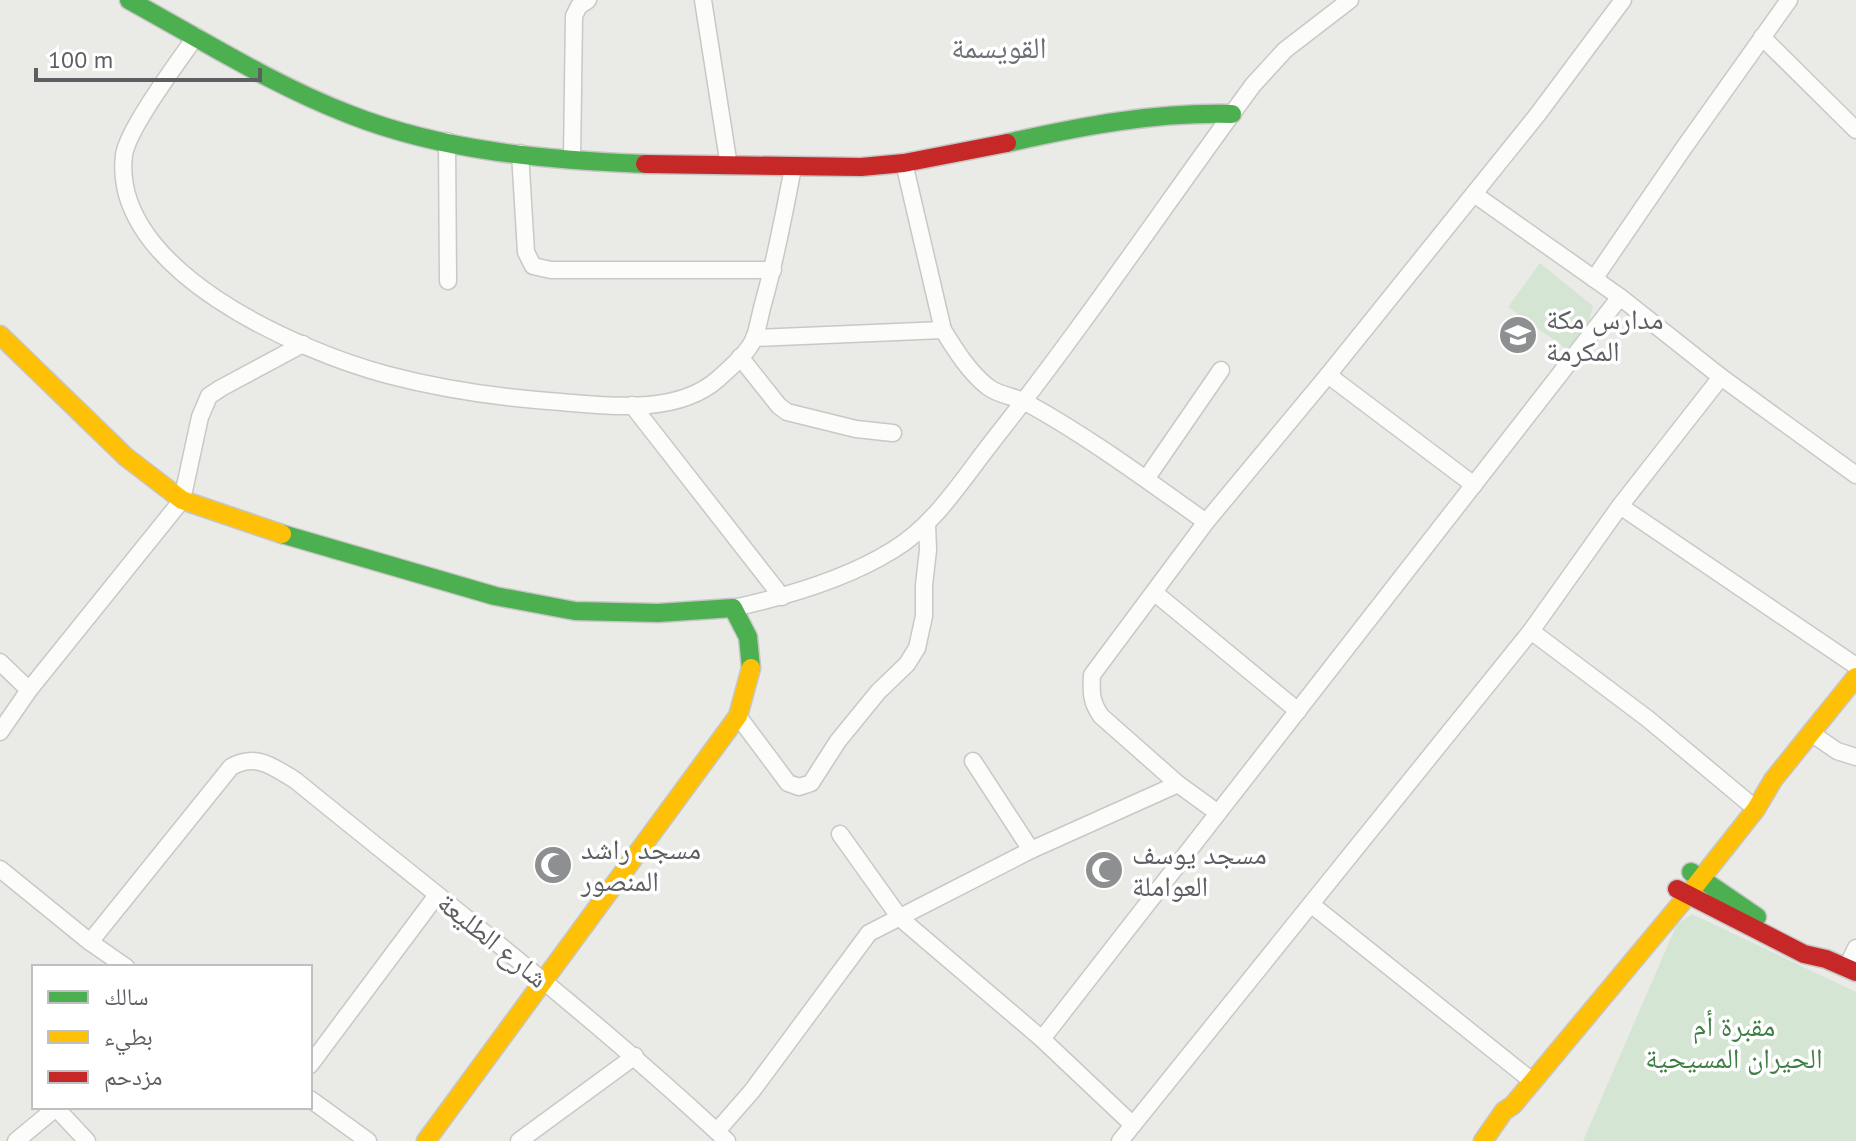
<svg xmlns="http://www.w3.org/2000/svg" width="1856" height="1141" font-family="'PT Sans','Noto Naskh Arabic',sans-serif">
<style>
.green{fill:#d5e5d4}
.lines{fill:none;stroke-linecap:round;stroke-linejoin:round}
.street-casing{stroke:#c8c8c7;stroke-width:19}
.fast-casing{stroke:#c6c6c6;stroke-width:21}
.slow-casing{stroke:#c6c6c6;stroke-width:21}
.jam-casing{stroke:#c6c6c6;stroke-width:21}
.street{stroke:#fcfcfb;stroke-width:16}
.fast{stroke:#4caf50;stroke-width:18}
.slow{stroke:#ffc107;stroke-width:18}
.jam{stroke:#c62828;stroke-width:18}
.labels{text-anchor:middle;stroke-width:7;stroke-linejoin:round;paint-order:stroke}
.poi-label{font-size:28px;fill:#5c5e62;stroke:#fff;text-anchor:start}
.street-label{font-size:28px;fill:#5c5e62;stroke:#fff}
.park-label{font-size:28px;fill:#3f7f45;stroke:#fff}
.neighbourhood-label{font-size:30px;fill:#6d7074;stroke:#fff}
</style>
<rect width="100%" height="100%" fill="#eaeae6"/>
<g class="green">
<polygon points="1540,263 1593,306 1589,322 1568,350 1508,307"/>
<polygon points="1692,914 1856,992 1856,1141 1583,1141 1677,924"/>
</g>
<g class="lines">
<g class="street-casing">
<g id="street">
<polyline points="703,0 729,166"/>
<path d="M196 36C179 61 128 128 124 155 110 270 298 351 388 375 445 390 502 398 561 402 610 406 677 415 718 379 730 368 747 354 754 339 758 328 760 315 763 304 776 259 784 213 793 168"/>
<polyline points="1762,37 1856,130"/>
<polyline points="447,141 448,281"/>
<polyline points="520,153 526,252 533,266 551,270 773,270"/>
<polyline points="572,159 574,16 579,6 588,0"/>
<path d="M904 163 943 330C956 351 969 372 988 387 1000 396 1015 396 1027 403 1089 437 1148 481 1206 522"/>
<polyline points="1474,194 1620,297 1721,377 1856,475"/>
<polyline points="1594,279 1683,149 1789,0"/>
<polyline points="754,338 943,330"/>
<polyline points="740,357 779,406 787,412 856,429 893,433"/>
<polyline points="1328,375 1474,485"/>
<polyline points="632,405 782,597"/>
<polyline points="1146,479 1221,370"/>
<polyline points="1620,506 1856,666"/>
<polyline points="1155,593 1298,711"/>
<path d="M733 608C784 597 848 578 893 550 936 524 964 477 995 438 1085 324 1167 202 1253 85L1285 50 1350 0"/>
<polyline points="1531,631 1648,719 1756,809"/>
<polyline points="0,662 29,690"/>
<polyline points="738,716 788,783 799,787 811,783 838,741 878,692 907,664 917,648 924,616 924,585 928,550 927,524"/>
<polyline points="0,732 29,690 182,500 200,417 209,396 221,388 303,344"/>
<polyline points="1811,733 1837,751 1856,757"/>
<polyline points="973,761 1031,850"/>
<path d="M1218 813 1178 784 1101 716C1091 702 1091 692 1092 675L1206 522 1328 375 1538 114 1623 0"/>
<polyline points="840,834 900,918 1042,1039 1133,1125"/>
<polyline points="0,869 90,942 126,967"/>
<polyline points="1312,905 1532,1081"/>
<path d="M90 942 231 767C256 753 272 766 295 780 441 899 590 1013 727 1141"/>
<polyline points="1847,967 1856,948"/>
<polyline points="1042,1039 1620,297"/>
<polyline points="310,1065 437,895"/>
<polyline points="310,1099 368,1141"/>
<polyline points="56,1108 87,1141"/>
<polyline points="717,1131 752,1091 869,933 1031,850 1178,784"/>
<polyline points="16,1141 57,1107"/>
<polyline points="519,1141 635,1056"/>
<polyline points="1120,1141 1531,631 1620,506 1721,377"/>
</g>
</g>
<g class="fast-casing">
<g id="fast">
<path d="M129 0C202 40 273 85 351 115 443 151 546 160 645 164"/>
<path d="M1007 143C1082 126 1155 112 1232 114"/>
<polyline points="282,534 495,596 575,611 658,613 733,608 748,637 751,668"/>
<polyline points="1691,872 1757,917"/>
</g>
</g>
<g class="slow-casing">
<g id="slow">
<polyline points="0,335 126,457 182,500 282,534"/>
<polyline points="426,1141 738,716 751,668"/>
<polyline points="1483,1141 1504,1111 1513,1105 1688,895 1756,809 1773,780 1856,677"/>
</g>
</g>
<g class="jam-casing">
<g id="jam">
<polyline points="645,164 861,167 904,163 1007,143"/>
<polyline points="1677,889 1804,954 1826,959 1856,972"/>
</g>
</g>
<use href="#street" class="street"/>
<use href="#fast" class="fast"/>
<use href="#slow" class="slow"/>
<use href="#jam" class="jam"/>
</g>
<defs>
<g id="school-disc" transform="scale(2)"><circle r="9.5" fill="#8e8f90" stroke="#fff"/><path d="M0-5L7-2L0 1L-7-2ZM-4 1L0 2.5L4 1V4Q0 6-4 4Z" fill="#fff"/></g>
<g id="mosque-disc" transform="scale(2)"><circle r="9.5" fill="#8e8f90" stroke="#fff"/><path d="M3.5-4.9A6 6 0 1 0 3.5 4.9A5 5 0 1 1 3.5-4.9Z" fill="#fff"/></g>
</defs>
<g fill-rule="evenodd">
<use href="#school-disc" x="1518" y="335"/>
<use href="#mosque-disc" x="553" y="865"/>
<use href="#mosque-disc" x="1104" y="870"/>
</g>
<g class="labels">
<g class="poi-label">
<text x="1546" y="329">مدارس مكة<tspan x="1546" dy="32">المكرمة</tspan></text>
<text x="581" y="859">مسجد راشد<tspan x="581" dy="32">المنصور</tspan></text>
<text x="1132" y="864">مسجد يوسف<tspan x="1132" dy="32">العواملة</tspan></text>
</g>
<g class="street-label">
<text transform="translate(493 940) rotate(39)" y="10">شارع الطليعة</text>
</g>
<g class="park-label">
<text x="1734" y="1036">مقبرة أم<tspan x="1734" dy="32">الحيران المسيحية</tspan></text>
</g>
<g class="neighbourhood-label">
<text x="999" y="58">القويسمة</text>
</g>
</g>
<rect x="32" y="965" width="280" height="144" fill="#ffffff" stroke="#bebfc0" stroke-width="2"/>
<rect x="48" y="991" width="40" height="12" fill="#4caf50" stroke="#bebfc0" stroke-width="2"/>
<text x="104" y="1005" font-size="24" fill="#5c5e62">سالك</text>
<rect x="48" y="1031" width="40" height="12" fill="#ffc107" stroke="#bebfc0" stroke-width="2"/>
<text x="104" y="1045" font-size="24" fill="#5c5e62">بطيء</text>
<rect x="48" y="1071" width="40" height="12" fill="#c62828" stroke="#bebfc0" stroke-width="2"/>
<text x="104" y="1085" font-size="24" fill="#5c5e62">مزدحم</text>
<path d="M36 68v12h224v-12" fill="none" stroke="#5c5e62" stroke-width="4"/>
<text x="48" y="68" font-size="24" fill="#5c5e62" stroke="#ffffff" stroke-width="6" paint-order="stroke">100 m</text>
</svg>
